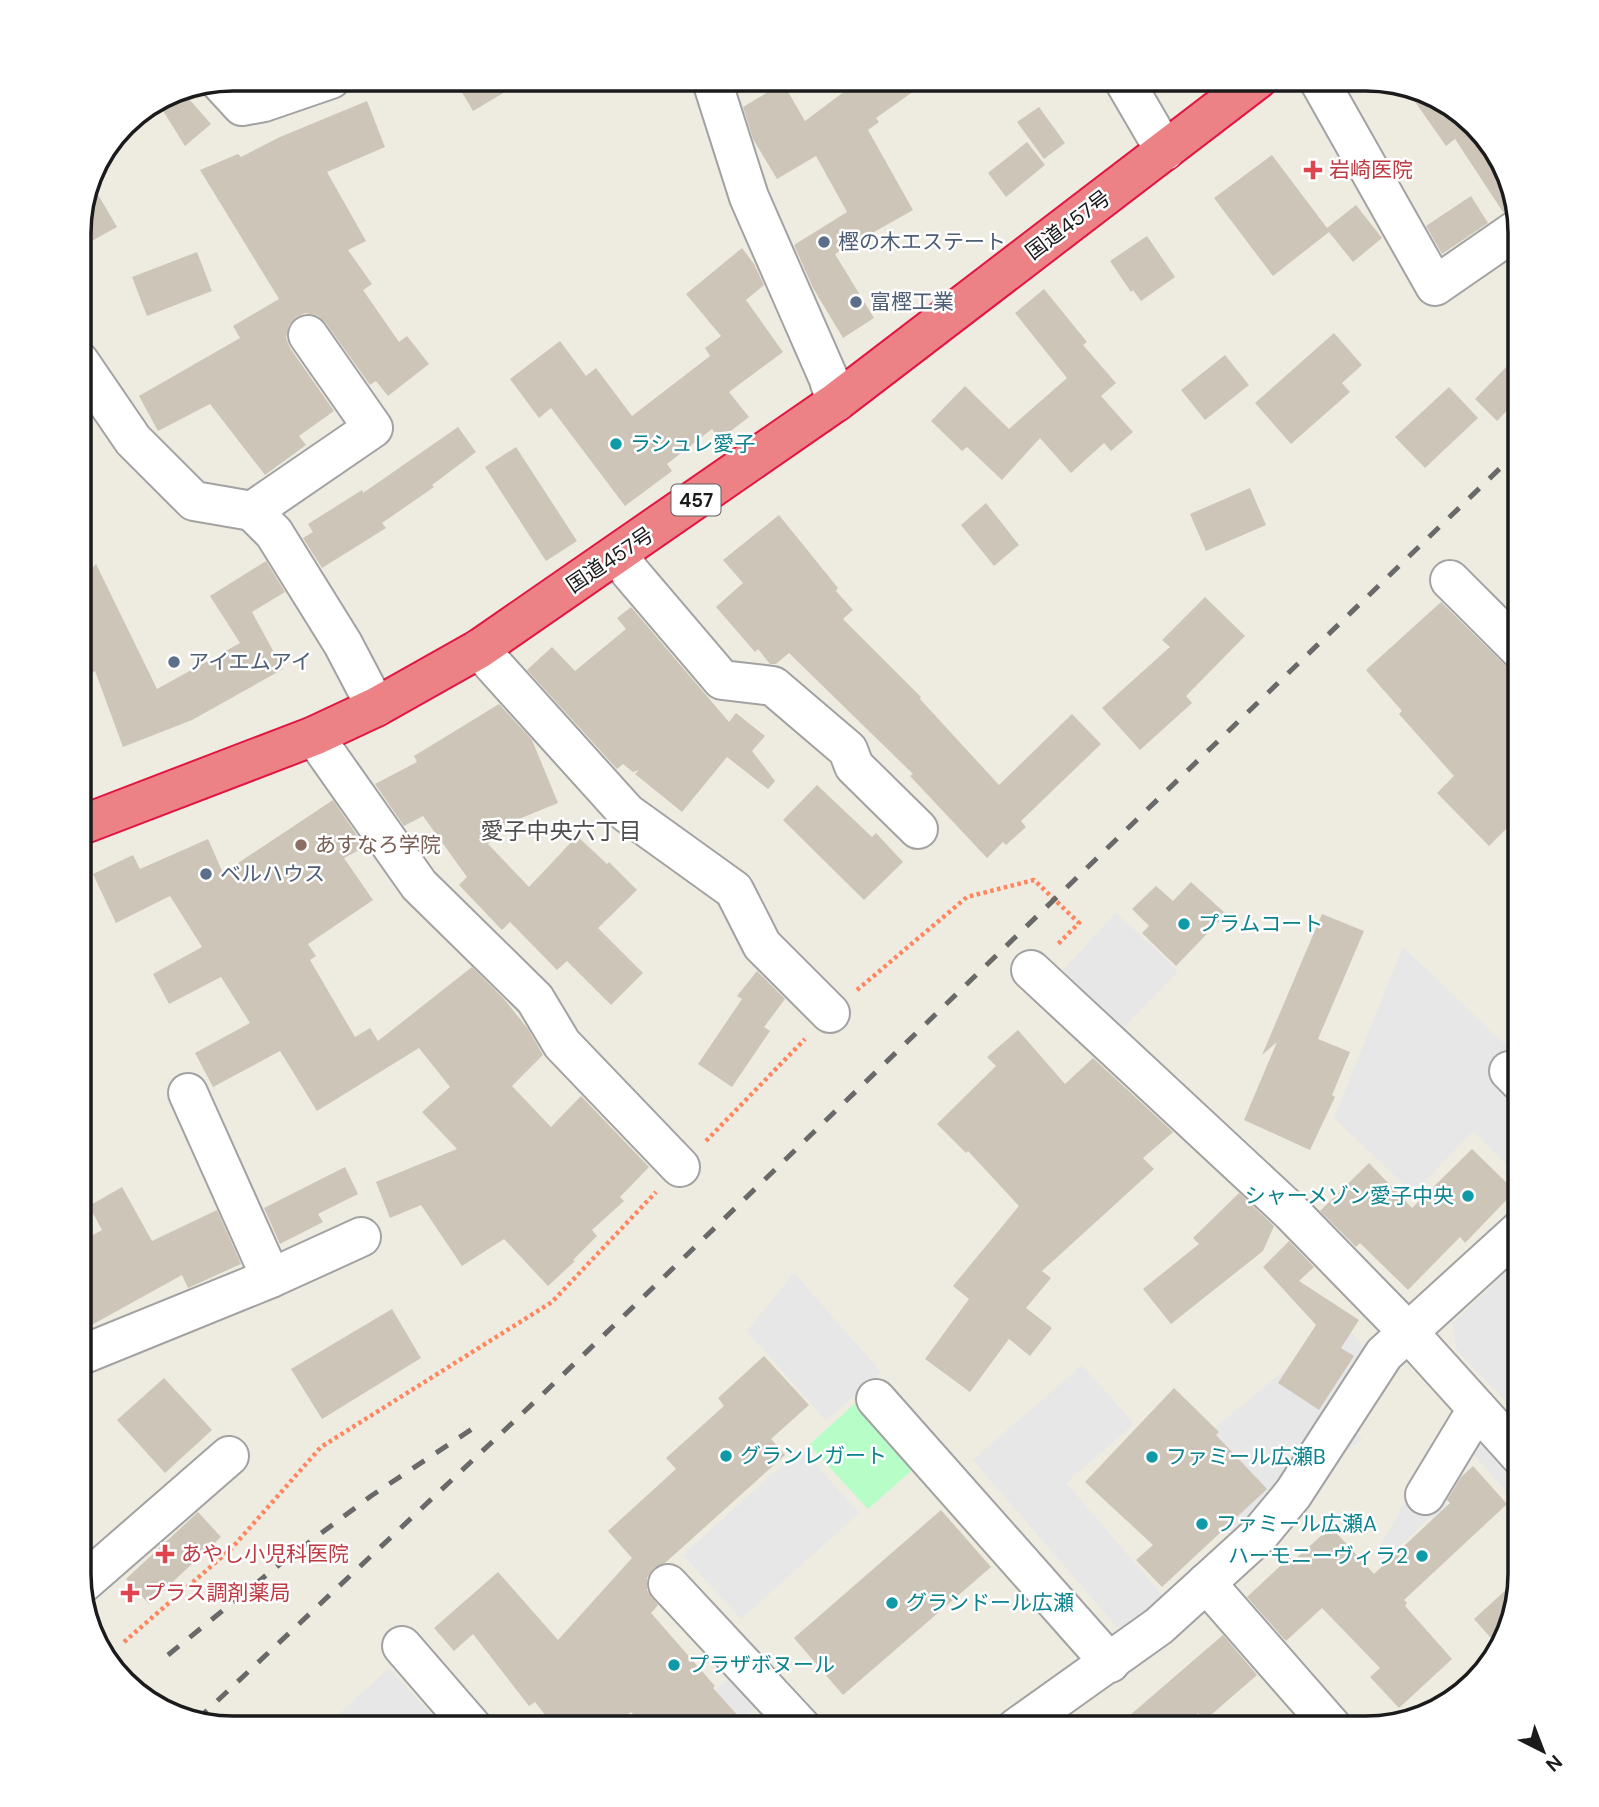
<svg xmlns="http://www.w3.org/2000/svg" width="1599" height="1807" font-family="'DM Sans','Noto Sans JP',sans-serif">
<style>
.park{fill:#b7fdc7}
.parking{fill:#e7e7e7}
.building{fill:#cec5b9}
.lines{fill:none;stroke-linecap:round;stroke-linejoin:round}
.minor-casing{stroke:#a2a2a2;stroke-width:42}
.highway-casing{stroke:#e11741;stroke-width:42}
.path{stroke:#ff865f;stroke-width:4.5;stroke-dasharray:3.5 3.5;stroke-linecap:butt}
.minor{stroke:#fff;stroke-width:38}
.highway{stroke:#ec8186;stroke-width:38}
.rail{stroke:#696969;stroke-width:5;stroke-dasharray:14 14;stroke-linecap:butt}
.health-dot{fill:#e0444e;stroke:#fff;stroke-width:2.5}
.service-dot{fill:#5c6f8a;stroke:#fff;stroke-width:2.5}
.culture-dot{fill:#0f9aa8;stroke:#fff;stroke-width:2.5}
.education-dot{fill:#8d6e63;stroke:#fff;stroke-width:2.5}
.labels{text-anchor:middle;stroke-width:5;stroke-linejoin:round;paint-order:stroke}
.shield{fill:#fff;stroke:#5f5f5f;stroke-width:2}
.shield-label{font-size:19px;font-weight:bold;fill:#1b1b1b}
.health-label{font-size:21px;fill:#be3a42;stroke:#fff;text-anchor:start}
.street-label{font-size:21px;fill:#1b1b1b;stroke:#fff}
.service-label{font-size:21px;fill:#4e5e75;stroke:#fff;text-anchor:start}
.culture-label{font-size:21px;fill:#0d838f;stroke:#fff;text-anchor:start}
.education-label{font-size:21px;fill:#785e54;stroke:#fff;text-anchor:start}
.neighbourhood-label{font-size:23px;fill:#4e4e4e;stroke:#fff}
.rim{fill:none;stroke:#1b1b1b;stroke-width:3.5}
</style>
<rect width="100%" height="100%" fill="#eeebe0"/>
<polygon class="park" points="861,1398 920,1463 868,1509 809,1445"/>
<g class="parking">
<polygon points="1116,913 1178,971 1124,1027 1063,970"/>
<polygon points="1403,947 1520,1059 1509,1095 1520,1106 1520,1157 1510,1167 1474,1132 1484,1120 1413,1193 1334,1118"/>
<polygon points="794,1273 881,1372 826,1421 747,1331"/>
<polygon points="1504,1274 1520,1292 1520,1416 1456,1349 1453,1323"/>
<polygon points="1342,1322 1388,1377 1342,1416 1362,1439 1247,1536 1217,1527 1167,1468"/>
<polygon points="1082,1365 1134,1424 1066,1483 1169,1603 1140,1629 1117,1627 973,1460"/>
<polygon points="1484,1432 1520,1474 1520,1490 1512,1498 1467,1446"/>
<polygon points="801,1448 859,1513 741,1619 683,1555"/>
<polygon points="1412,1490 1441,1499 1462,1521 1448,1533 1430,1517 1386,1559 1377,1552"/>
<polygon points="389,1668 437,1721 429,1728 324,1728"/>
<polygon points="735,1673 761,1702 732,1728 675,1728"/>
</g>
<g class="building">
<polygon points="454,79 527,79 473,111"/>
<polygon points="861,79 931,79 876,118 879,122 868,130 913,210 835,254 874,318 843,338 813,288 794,245 847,212 816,156 777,179 753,139 743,107 783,83 805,121"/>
<polygon points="1404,86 1435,95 1489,139 1512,207 1503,212 1455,139 1446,146"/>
<polygon points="182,91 211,124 185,146 162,109"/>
<polygon points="367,101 385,147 327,172 366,241 348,250 372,284 363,290 399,342 407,336 429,364 388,396 376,381 370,385 325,322 317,315 305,313 296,317 289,325 286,338 290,348 334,411 299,436 306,445 265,475 210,404 158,431 139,396 240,338 233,326 279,299 200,170 238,154 241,157 280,137"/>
<polygon points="1039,107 1065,143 1044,159 1017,122"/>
<polygon points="1027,142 1045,165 1006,197 988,173"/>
<polygon points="1272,155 1327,228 1356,205 1382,238 1353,262 1329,232 1273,276 1214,198"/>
<polygon points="90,181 117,227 79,248 79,222"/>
<polygon points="1471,196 1488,223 1442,254 1426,226"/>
<polygon points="1147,236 1175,277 1141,301 1133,290 1131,292 1110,261"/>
<polygon points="742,248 754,264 764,285 746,300 783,352 729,392 749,417 719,440 712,429 667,464 672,471 625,506 551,408 539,418 510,379 560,341 586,376 596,368 632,416 710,356 705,348 721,336 686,294"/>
<polygon points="197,252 212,291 147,316 132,277"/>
<polygon points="1044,289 1087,342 1083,345 1116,383 1101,396 1133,432 1111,451 1104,443 1071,473 1040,438 1002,480 967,447 962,451 931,421 965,386 1009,429 1067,378 1015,313"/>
<polygon points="1334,333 1362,365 1342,383 1350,392 1291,444 1255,403"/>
<polygon points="1520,353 1520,397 1497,421 1475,399"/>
<polygon points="1225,355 1249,385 1205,420 1181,390"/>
<polygon points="1449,387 1478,418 1425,468 1395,437"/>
<polygon points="458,427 476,452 432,485 434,487 382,523 386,528 322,568 303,538 313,532 308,524 362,490 363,493"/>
<polygon points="516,447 577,541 546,561 485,467"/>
<polygon points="1250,488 1266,525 1206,551 1190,514"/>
<polygon points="986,503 1019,545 994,566 961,525"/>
<polygon points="779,515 838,588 836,591 853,610 843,619 921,697 920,699 999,785 1072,714 1101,744 1021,821 1026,827 1006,845 1003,842 987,858 910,776 913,774 789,653 776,664 770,664 758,649 755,652 716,607 743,583 723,560"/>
<polygon points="266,561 285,592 252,612 283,669 192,720 123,747 95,671 79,680 79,582 96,564 157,689 240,643 210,596"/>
<polygon points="1205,597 1245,636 1186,696 1192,703 1140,750 1102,708 1170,647 1162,640"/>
<polygon points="1441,602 1505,665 1514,671 1520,671 1520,815 1489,846 1437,793 1454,776 1399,714 1402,711 1366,670"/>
<polygon points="631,607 729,722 736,713 765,736 752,751 775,781 768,789 727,757 682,812 635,774 639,770 633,772 623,764 617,769 527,670 552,647 575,671 626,629 617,618"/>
<polygon points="499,704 532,740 558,803 485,833 491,841 488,844 529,887 577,836 607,864 609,862 637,890 598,928 643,973 611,1005 567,961 557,970 510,922 502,930 459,885 467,877 423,816 404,826 375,784 417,762 414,756"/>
<polygon points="817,785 872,837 876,833 903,862 864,900 783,820"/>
<polygon points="333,800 365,847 344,858 373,900 308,944 316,956 310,960 355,1037 370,1028 378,1041 472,967 504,999 528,1029 543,1055 512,1086 551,1127 581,1096 649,1167 620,1197 624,1201 592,1230 597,1236 573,1260 575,1261 548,1286 504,1239 462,1266 421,1205 390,1218 376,1182 457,1149 422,1112 450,1087 419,1048 317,1111 280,1051 213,1087 195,1053 250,1023 221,977 169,1004 153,974 202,947 170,896 116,923 93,874 133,855 140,869 208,839 223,873"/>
<polygon points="1191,882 1226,914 1176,966 1142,933 1149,926 1132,909 1156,886 1173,901"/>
<polygon points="1322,914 1364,931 1318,1039 1350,1052 1332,1095 1335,1097 1310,1150 1244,1120 1277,1042 1262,1055"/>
<polygon points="757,971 785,999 764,1027 770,1031 732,1087 698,1064 742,999 737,996"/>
<polygon points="1018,1030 1065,1084 1093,1058 1173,1132 1143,1158 1154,1169 1042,1271 1051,1278 1026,1308 1052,1328 1030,1356 1009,1339 970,1392 925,1359 969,1299 953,1286 1019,1206 968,1151 966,1153 937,1124 996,1066 987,1057"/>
<polygon points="1472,1149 1515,1191 1465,1243 1460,1237 1408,1290 1360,1243 1356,1247 1320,1211 1369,1163 1412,1208"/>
<polygon points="345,1167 358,1194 318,1214 323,1222 280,1244 264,1208"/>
<polygon points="122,1187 152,1241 217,1210 241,1264 188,1288 182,1275 79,1332 79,1243 102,1230 89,1206"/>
<polygon points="1239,1193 1274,1226 1263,1251 1171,1324 1143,1289 1199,1244 1193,1238"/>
<polygon points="1289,1241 1314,1267 1299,1281 1359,1320 1341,1348 1354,1356 1319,1410 1278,1383 1316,1325 1263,1267"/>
<polygon points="392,1309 421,1358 322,1419 291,1369"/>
<polygon points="764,1356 809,1405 771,1439 785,1455 665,1563 654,1568 647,1578 647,1590 658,1605 651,1613 715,1686 713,1688 749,1728 646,1728 631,1712 611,1728 555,1728 535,1702 529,1706 473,1634 454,1651 434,1628 498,1572 558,1640 632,1558 608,1531 676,1469 666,1458 724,1406 718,1398"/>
<polygon points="164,1378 212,1430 165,1473 117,1420"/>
<polygon points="1174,1388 1219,1432 1216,1435 1267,1489 1162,1587 1136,1560 1153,1545 1085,1482"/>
<polygon points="1473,1466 1507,1504 1404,1600 1407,1603 1405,1606 1452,1659 1399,1708 1370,1677 1380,1668 1322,1608 1286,1641 1247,1597 1290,1557 1293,1561 1331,1527 1374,1574 1450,1503 1447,1500 1461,1477"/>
<polygon points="941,1510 991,1567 843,1695 794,1638"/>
<polygon points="198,1512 221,1537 149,1604 126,1579"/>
<polygon points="1519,1578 1504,1643 1500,1648 1474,1619"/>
<polygon points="1223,1635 1257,1675 1204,1721 1198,1713 1180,1728 1115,1728"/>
</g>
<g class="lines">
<g class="minor-casing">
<g id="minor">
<polyline points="1123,79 1165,151"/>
<polyline points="1318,79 1435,286 1519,228"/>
<polyline points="219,81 242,106 264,102 331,79"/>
<polyline points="712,81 749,197 828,377 836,402"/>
<polyline points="79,361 133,440 194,501 252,511 274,533 343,644 376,707"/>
<polyline points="252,511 373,428 308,335"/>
<polyline points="619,554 630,572 722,680 773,686 848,750 854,766 918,829"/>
<polyline points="1450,580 1520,650"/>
<polyline points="479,649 627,813 734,890 762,945 830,1013"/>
<polyline points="314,736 419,885 535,999 562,1044 680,1167"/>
<polyline points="1031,970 1291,1212 1408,1332 1520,1456"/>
<polyline points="1509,1071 1520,1082"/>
<polyline points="188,1093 271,1278"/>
<polyline points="79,1356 271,1278 361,1237"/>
<polyline points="876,1399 1110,1663"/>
<polyline points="1425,1495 1477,1409"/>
<polyline points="1206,1583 1333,1728"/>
<polyline points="82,1584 229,1456"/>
<polyline points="668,1584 802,1728"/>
<polyline points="402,1646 473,1728"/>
<polyline points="1016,1728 1159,1626 1259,1535 1293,1494 1384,1354 1520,1230"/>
</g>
</g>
<g class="highway-casing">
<polyline id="highway" points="79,826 314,736 376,707 479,649 836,402 1258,79"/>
</g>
<g class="path">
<polyline points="857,990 967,897 1034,880 1079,923 1057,945"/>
<polyline points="706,1141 805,1039"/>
<polyline points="124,1642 231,1549 321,1447 552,1302 656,1192"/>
</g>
<use href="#minor" class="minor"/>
<use href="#highway" class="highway"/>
<g class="rail">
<polyline points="168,1655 280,1564 371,1496 472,1429"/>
<polyline points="197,1720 544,1393 1520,449"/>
</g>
</g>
<g class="health-dot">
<path d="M1309.5 159.5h7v7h7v7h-7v7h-7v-7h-7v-7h7z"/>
<path d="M161.5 1543.5h7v7h7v7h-7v7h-7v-7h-7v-7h7z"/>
<path d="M126.5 1582.5h7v7h7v7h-7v7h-7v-7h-7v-7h7z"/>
</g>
<g class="service-dot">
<circle cx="824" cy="242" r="7"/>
<circle cx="856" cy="302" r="7"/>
<circle cx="174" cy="662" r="7"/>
<circle cx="206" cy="874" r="7"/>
</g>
<g class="culture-dot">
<circle cx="616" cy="444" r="7"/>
<circle cx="1184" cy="924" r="7"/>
<circle cx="1468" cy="1196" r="7"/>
<circle cx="726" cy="1456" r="7"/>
<circle cx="1152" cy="1457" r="7"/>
<circle cx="1202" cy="1524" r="7"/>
<circle cx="1422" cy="1556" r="7"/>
<circle cx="892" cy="1603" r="7"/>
<circle cx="674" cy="1665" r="7"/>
</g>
<circle class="education-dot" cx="301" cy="845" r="7"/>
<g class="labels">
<rect class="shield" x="671.5" y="484.5" width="49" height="31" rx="5"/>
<g class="shield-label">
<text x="696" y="507">457</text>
</g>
<g class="health-label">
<text x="1329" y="177">岩崎医院</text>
<text x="181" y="1561">あやし小児科医院</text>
<text x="144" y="1600">プラス調剤薬局</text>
</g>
<g class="street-label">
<text transform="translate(1068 225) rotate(-37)" y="7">国道457号</text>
<text transform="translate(610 560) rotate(-34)" y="7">国道457号</text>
</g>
<g class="service-label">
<text x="838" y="249">樫の木エステート</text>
<text x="870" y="309">富樫工業</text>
<text x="188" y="669">アイエムアイ</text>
<text x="220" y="881">ベルハウス</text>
</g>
<g class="culture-label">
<text x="630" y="451">ラシュレ愛子</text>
<text x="1198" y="931">プラムコート</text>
<text x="1454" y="1203" text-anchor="end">シャーメゾン愛子中央</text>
<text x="740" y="1463">グランレガート</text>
<text x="1166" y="1464">ファミール広瀬B</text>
<text x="1216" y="1531">ファミール広瀬A</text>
<text x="1408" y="1563" text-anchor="end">ハーモニーヴィラ2</text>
<text x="906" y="1610">グランドール広瀬</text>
<text x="688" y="1672">プラザボヌール</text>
</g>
<g class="education-label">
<text x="315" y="852">あすなろ学院</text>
</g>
<g class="neighbourhood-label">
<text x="561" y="839">愛子中央六丁目</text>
</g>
</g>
<path d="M0 0H1599V1807H0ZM233 91H1366A142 142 0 0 1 1508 233V1574A142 142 0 0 1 1366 1716H233A142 142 0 0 1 91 1574V233A142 142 0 0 1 233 91Z" fill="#fff" fill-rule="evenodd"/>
<path class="rim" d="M233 91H1366A142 142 0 0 1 1508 233V1574A142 142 0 0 1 1366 1716H233A142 142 0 0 1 91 1574V233A142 142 0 0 1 233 91Z"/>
<g transform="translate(1543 1751) rotate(138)" stroke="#ffffff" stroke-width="5" paint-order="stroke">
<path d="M0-5L12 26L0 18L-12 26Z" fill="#1b1b1b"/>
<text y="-10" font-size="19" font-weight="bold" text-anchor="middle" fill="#1b1b1b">N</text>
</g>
</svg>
